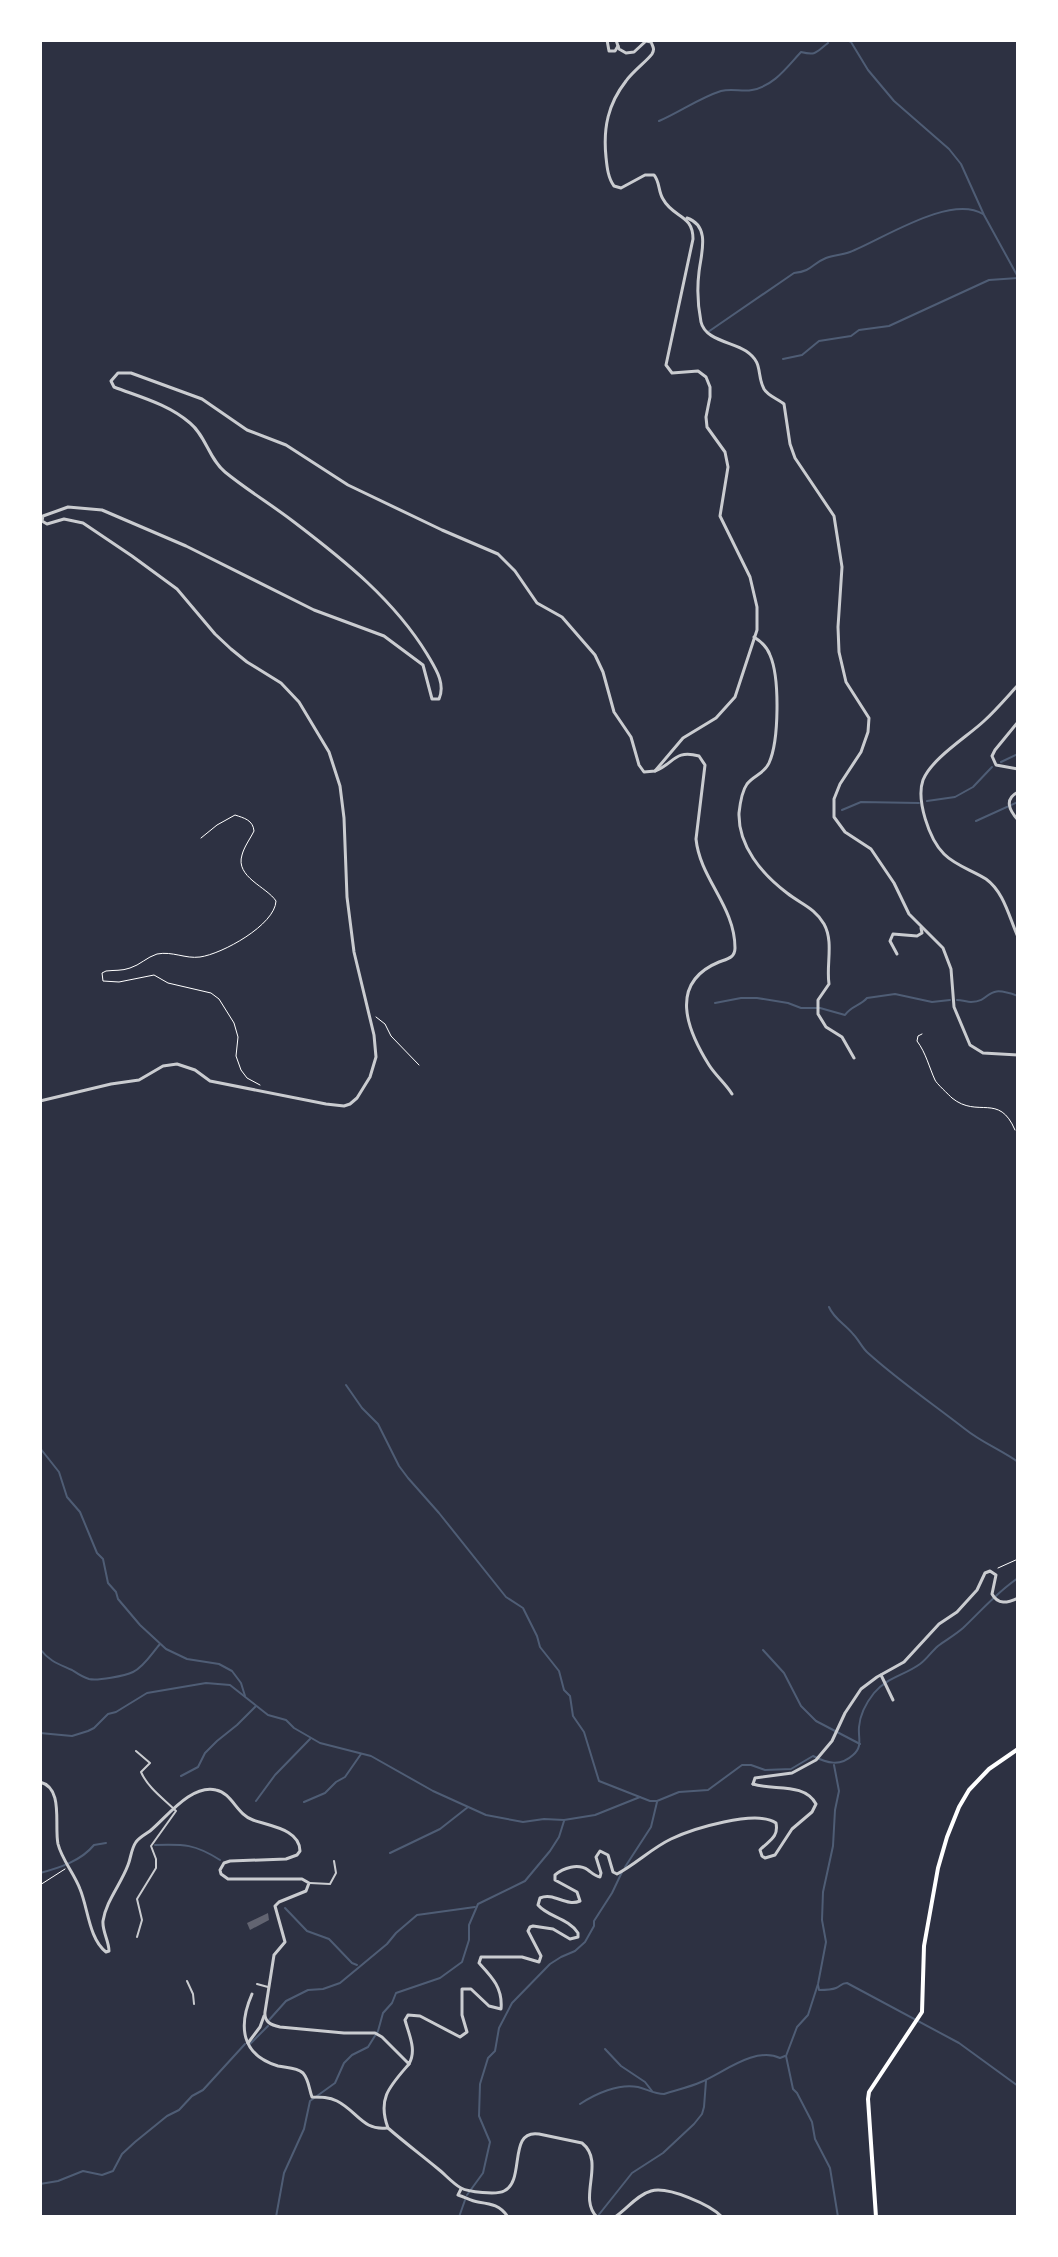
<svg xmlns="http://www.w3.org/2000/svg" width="1058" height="2257" font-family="Bitter,serif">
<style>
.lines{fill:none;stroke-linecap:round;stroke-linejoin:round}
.stream{stroke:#4f5d75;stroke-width:2}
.building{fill:#626471}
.path{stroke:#fff;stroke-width:1}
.pedestrian{stroke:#caccd0;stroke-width:2}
.minor{stroke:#caccd0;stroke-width:3}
.tertiary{stroke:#caccd0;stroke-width:3}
.secondary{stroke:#fff;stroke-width:4}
</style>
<rect width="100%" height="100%" fill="#2d3142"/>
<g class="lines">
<g class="stream">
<polyline points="820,40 849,41 851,42 868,70 894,101 949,149 961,164 984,215 1018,277"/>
<path d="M659 121C680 112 699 98 721 91 732 88 742 92 752 90 774 86 787 67 801 52 817 56 816 52 828 43"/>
<path d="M708 332 794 273C813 271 811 264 826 258 834 255 842 255 850 252 883 239 950 194 983 214"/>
<polyline points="783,359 802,355 819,341 851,336 859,330 889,326 989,280 1018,278"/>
<polyline points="1001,762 1018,754"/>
<polyline points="927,801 955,797 973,787 992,767"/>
<polyline points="842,810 861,802 919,803"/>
<polyline points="976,821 1018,802"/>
<path d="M957 1000C962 1000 967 1002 971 1002 994 1001 983 983 1018 996"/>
<path d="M715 1003 741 998H757L788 1003 801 1008H820L845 1015C851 1006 860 1006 867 998L895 994 932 1002 950 1000"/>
<path d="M829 1307C834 1319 845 1324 853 1334 859 1340 862 1348 868 1353 899 1381 933 1404 965 1429 981 1442 1001 1450 1018 1462"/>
<path d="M346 1385 362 1408 378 1424 399 1466 408 1478 439 1513 506 1597 523 1608 537 1636 540 1647 559 1671 564 1690 570 1696 573 1716 584 1732 599 1781 650 1801H657L679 1792 708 1790 742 1765H751L765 1770 791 1769 813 1756C827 1763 840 1767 853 1755 863 1747 858 1738 859 1727 860 1714 866 1703 874 1693 886 1678 905 1675 920 1664 927 1659 931 1652 938 1646 946 1640 955 1635 963 1628 981 1611 997 1592 1018 1578"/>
<polyline points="40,1448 59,1472 67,1497 80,1512 97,1553 103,1559 108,1583 116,1592 118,1599 140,1625 166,1649 187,1659 219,1664 232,1671 241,1683 245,1696"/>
<path d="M40 1649C50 1662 59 1664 72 1670 78 1674 82 1677 89 1679 97 1681 125 1676 133 1672 144 1667 152 1653 160 1644"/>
<polyline points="763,1650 784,1673 801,1706 816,1721 860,1744"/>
<polyline points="40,1733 72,1736 88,1731 94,1728 108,1714 116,1712 147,1693 206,1683 230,1685 268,1715 286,1720 294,1728 320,1743 371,1756 433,1791 486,1815 523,1822 544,1819 564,1820 595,1815 640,1797"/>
<polyline points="834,1765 839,1791 835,1810 833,1846 823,1892 822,1920 826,1942 818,1984 808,2015 797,2027 786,2056 793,2089 797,2093 812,2122 815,2139 830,2168 838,2217"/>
<polyline points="181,1776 198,1767 205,1753 217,1741 237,1725 256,1706"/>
<polyline points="256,1801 275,1775 310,1739"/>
<polyline points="304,1802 325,1793 336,1782 345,1777 361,1754"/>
<path d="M155 1845C184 1844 195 1844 220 1860"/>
<polyline points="390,1853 440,1829 468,1807"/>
<polyline points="625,1867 651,1827 657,1802"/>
<path d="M40 1873C59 1868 81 1861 94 1845L106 1843"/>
<polyline points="285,1908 307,1931 329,1939 352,1963 357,1965"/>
<path d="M818 1985 819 1990C824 1990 831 1990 836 1988 841 1986 841 1983 847 1983L959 2043 1018 2086"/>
<polyline points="269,2020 286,2001 308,1990 323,1989 340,1983 387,1944 396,1933 417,1915 475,1907"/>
<polyline points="250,2044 268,2026"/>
<polyline points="605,2049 621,2066 645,2082 652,2091"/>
<path d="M580 2104C595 2094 619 2083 638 2087 647 2089 654 2094 664 2094 676 2090 690 2087 701 2082 723 2073 755 2046 780 2058L785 2056"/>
<polyline points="40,2184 58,2181 83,2171 102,2175 113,2171 122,2154 135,2142 167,2116 179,2110 192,2096 203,2090 245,2044"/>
<polyline points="467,2195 483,2173 490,2142 479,2116 480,2084 488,2058 495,2051 499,2028 512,2003 550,1964 561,1957 575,1951 585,1942 594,1926 594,1921 612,1893 622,1872"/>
<polyline points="276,2217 284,2173 304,2129 310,2101 335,2083 344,2063 352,2055 368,2047 378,2031 383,2013 392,2003 396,1993 440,1978 462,1962 469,1940 469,1925 478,1904 525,1881 550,1851 559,1837 564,1821"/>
<polyline points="459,2217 465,2200"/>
<polyline points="597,2217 632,2173 663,2153 694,2124 702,2114 704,2107 706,2081"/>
</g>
</g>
<polygon class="building" points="268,1913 269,1920 250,1930 247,1923"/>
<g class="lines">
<g class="path">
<path d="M201 838 217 825 235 815C244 818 253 820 254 831 250 839 244 847 242 855 235 877 267 887 276 901 275 925 222 954 200 957 185 959 173 951 157 954 147 957 140 965 130 968 122 971 114 970 106 971L102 973 103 981 119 982 154 975 168 983 211 993 219 999 234 1023 238 1037 236 1056 241 1070 247 1078 260 1085"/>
<polyline points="376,1017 385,1024 391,1036 419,1065"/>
<path d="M922 1034 918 1036 917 1041C926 1053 929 1067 935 1080 936 1083 949 1095 952 1098 978 1119 999 1092 1015 1130"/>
<polyline points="998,1568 1018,1559"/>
<polyline points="40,1885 65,1869"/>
</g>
<g class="pedestrian">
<path d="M136 1751 150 1763 141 1772C148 1788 164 1799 176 1811L151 1846 156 1859V1868L137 1899 142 1920 137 1937"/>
<polyline points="310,1883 330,1884 336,1873 334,1861"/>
<polyline points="187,1981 193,1994 194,2004"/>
<polyline points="257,1984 268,1987"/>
</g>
<g class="minor">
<polyline points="607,40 609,51 615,51 618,46"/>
<path d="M754 637C762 642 767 647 770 655 780 678 779 741 769 763 764 774 754 775 747 784 742 791 740 804 739 813 738 846 762 874 787 893 801 904 815 908 824 924 834 942 826 965 829 984L818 1000V1014L826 1027 842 1037 854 1058"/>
<path d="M655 771C674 764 674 749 699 756L705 765 696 839C700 879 735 906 735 948 735 958 727 959 719 962 668 983 687 1030 709 1065 716 1076 726 1084 732 1094"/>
<path d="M1018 792C1004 799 1009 810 1018 820"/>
<polyline points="897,954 890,941 893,934 917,936 922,933 921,928"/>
<polyline points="881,1675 893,1700"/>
<path d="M252 1994C238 2026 241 2055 278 2066 287 2068 296 2067 303 2073 309 2080 309 2089 312 2097 321 2097 329 2097 337 2101 357 2111 363 2131 387 2128"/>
<polyline points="248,2043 260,2027 264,2016"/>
</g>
<g class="tertiary">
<path d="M687 218C711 226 701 254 699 272 697 288 698 307 701 322 705 340 732 342 746 351 764 363 756 374 764 389 768 396 778 399 784 404L790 444 795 458 834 516 842 567 838 627 839 652 846 682 869 718 868 732 861 752 840 784 834 799V817L845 832 871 849 894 883 909 914 943 948 951 969 954 1007 970 1045 983 1053 1018 1055"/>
<path d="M1018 685C1007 697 996 710 984 721 967 737 932 758 923 780 916 800 929 839 944 854 956 866 972 870 986 879 1004 892 1009 917 1018 937"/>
<polyline points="1018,722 995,750 992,756 996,765 1018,769"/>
<path d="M40 1101 111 1084 139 1080 163 1066 177 1064 195 1070 210 1081 326 1104 344 1106 350 1104 357 1098 370 1077 376 1057 374 1035 354 952 347 897 344 818 340 786 329 752 299 702 281 683 247 662 231 649 215 634 177 589 132 556 83 523 64 519 47 524 42 521 43 516 68 507 102 510 186 546 314 610 384 636 423 665 432 699H439C446 683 435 668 427 654 394 600 344 560 294 522 272 505 247 490 225 472 209 459 206 436 190 423 168 404 140 397 114 387L111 381 118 373H131L202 399 247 430 286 445 348 485 442 530 498 554 515 571 537 603 562 617 595 655 603 672 614 712 631 737 639 765 644 772 655 771 683 738 716 718 735 697 757 630V607L750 577 720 516 728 467 725 452 707 427 706 417 710 397V387L706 377 698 371 672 373 666 365 693 239C693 214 673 218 663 199 658 191 660 182 654 175H645L621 188 614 186C608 178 607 167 606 157 603 128 608 104 626 81 632 72 648 60 652 54 655 49 653 47 651 42L646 41 634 52 626 53 619 49 616 40"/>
<path d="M40 1782C64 1788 54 1825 58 1844 62 1860 74 1873 80 1889 88 1908 89 1939 106 1952L109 1951C109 1941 102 1931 103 1921 106 1901 121 1884 128 1865 131 1858 131 1849 136 1842 140 1837 146 1834 150 1831 167 1817 191 1784 216 1790 232 1793 237 1815 253 1820 269 1826 300 1829 300 1851L297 1855 286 1859 230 1861 224 1863 220 1870 221 1874 228 1879H302L309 1883 306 1891 279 1902 275 1906 285 1942 274 1955 265 2012C264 2022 271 2025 280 2027L344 2033H375L382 2037 409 2064C417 2050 409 2035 405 2020L408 2015 420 2016 460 2037 467 2032 462 2015V1989H471L489 2006 501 2009C503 1988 492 1977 479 1963L481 1957H522L539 1962 541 1956 528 1931 530 1927 533 1926 553 1929 570 1939 578 1937V1933C568 1918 548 1917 538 1905L540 1898C554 1892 566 1907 580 1901L577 1892 555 1880V1875C563 1868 578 1863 588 1870 592 1873 595 1876 600 1877L601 1873 596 1857 600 1851 608 1855 613 1872 617 1874C636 1864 652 1848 671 1839 692 1829 756 1809 776 1823 779 1838 768 1841 760 1850L762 1856 765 1858 775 1855 792 1829 812 1812 816 1804C804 1782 773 1791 753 1784"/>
<path d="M753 1784 755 1778 792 1773 816 1760 832 1741 845 1713 861 1689 877 1677 904 1662 939 1624 957 1612 977 1590 985 1573 990 1571 996 1575 992 1594C998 1605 1007 1603 1018 1598"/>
<path d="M409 2064C390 2086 377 2098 388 2128 404 2142 420 2154 437 2168 445 2174 452 2183 461 2188 468 2192 497 2195 504 2191 526 2181 507 2129 539 2134L582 2143C606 2162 577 2198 597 2217"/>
<path d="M461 2189 458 2195C465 2197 471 2201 478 2202 491 2204 500 2205 508 2217"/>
<path d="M615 2217C627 2209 637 2195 651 2191 668 2186 711 2205 722 2217"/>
</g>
<polyline class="secondary" points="876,2217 868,2099 869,2092 922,2012 924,1946 938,1868 947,1837 959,1807 969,1790 989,1769 1018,1749"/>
</g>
<rect width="1058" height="2257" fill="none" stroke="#ffffff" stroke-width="84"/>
</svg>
